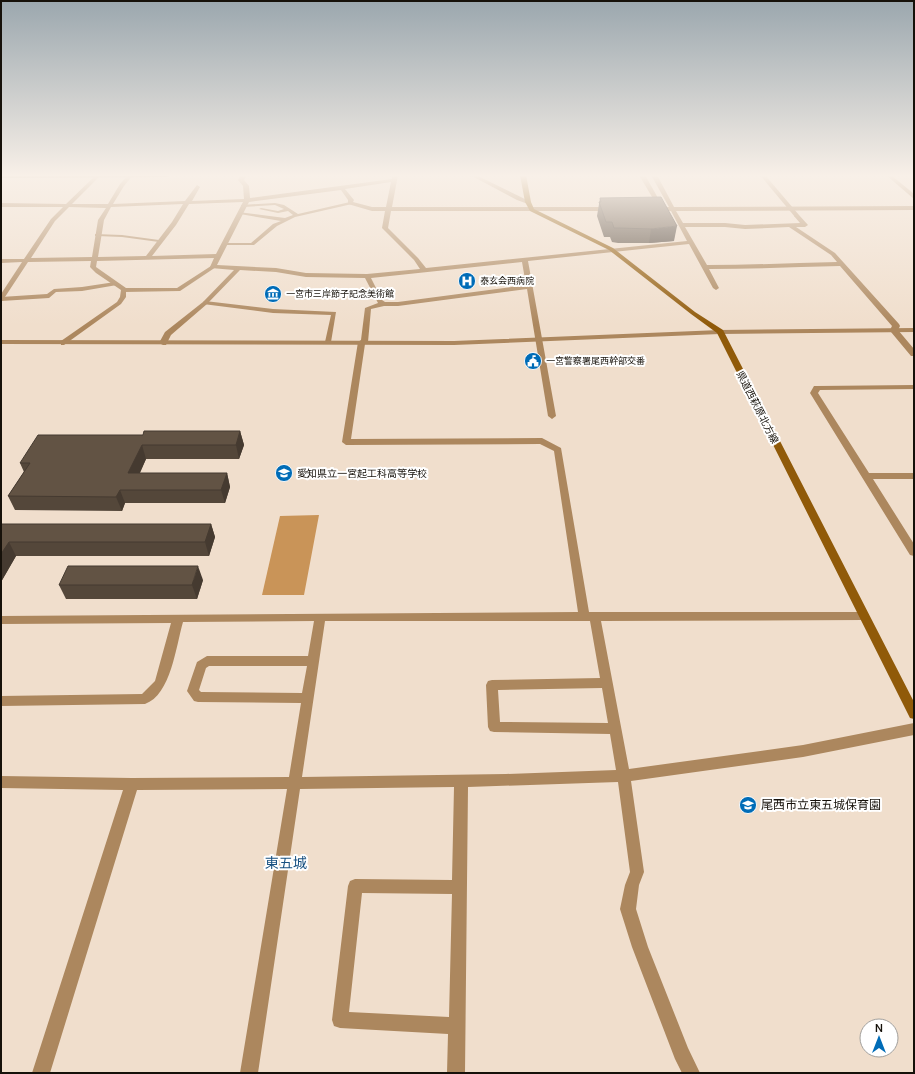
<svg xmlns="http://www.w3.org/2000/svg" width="915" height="1074" font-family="Manrope,'Noto Sans JP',sans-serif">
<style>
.water{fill:#c99458}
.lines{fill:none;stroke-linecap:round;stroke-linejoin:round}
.service{fill:#ac875e;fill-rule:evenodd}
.minor{fill:#ac875e;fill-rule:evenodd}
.tertiary{fill:#ac875e;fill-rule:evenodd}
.secondary{fill:#905a09;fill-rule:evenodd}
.primary{fill:#694310;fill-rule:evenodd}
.wall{fill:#54473a}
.shaded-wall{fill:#453a30}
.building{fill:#625344;stroke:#453a30}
.labels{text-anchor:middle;stroke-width:4;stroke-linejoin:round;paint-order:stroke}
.far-poi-label{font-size:9px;fill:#16110a;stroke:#fff;text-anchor:start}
.street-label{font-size:10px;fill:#16110a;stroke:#fff}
.poi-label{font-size:10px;fill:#16110a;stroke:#fff;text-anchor:start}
.near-poi-label{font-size:12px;fill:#16110a;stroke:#fff;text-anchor:start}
.near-quarter-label{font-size:14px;fill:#175081;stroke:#fff}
</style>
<rect width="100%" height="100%" fill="#f0decc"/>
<polygon class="water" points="319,515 304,595 262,595 280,516"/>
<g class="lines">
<g class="service">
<polygon points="350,202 352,202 352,204 295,217 277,226 254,245 225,245 223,244 225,243 251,243 273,224 281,221 240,214 238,214 238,212 285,218 293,215 288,211 278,213 259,209 261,208 278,211 284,209 275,205 243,207 241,206 241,205 275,203 284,205 298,214"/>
<polygon points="95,234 122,235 159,240 161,241 159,242 122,237 97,236 95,236"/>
<polygon points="211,266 216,267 180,291 124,292 121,290 124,288 177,288"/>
<polygon points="115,282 117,283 117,285 82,291 56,292 49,298 1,301 1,297 47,294 54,289 82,287"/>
<polygon points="205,301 273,309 336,312 331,342 328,344 325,342 331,315 273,313 203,304 203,302"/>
</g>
<g class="minor">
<path d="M96 175H101L72 204H108L120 184 128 175H133L124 186 113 204 185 201 197 185 200 187 192 201 244 199 243 186 238 180 241 175H247L244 180 249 186 250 198 392 179V175H398L392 207H612L615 209 612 211H391L388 228 418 258 426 268 687 241 671 211 652 210V208L658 207 639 175H645L663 207H669L651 175H657L674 207 914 206V210L676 211 683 223H725L745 225 800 223 794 216 799 215 808 225 805 227H796L835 253 899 324 900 326 898 330 914 349V356H911L891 332 890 330 892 326 840 266C796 267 753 269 709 269L719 288 716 290 713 288 689 244 528 261 556 416 552 419 548 416 527 289 398 306H384L371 309 368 342 365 344 351 439 542 438 561 448 589 612H863L867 613 869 616 867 619 863 620 601 621 629 769 803 745 914 723V735L803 757 631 781 644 872 639 885 636 909 648 947 688 1048 700 1073H682L675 1059 632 947 620 909 625 885 630 872 618 782 468 787 465 1073H447L448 1034 340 1028 334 1026 332 1020 348 886 350 881 355 879 452 880 454 787 300 789 258 1073H240L287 789 137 790 50 1073H32L123 790 1 788V776L132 778 289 777 301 703 198 702 194 701 187 691 197 662 207 656H308L314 621 183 622C176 646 171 695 145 704L1 706V696L142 694 155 681 171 623 1 624V616L578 612 554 451 540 444 346 445 342 442 358 342 361 340 365 308 378 303 365 278 306 277 276 272 240 270 207 304 171 335 166 345H163L159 343 165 332 203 302 234 270 211 268 210 267 214 258 97 261 96 267 126 288V297L121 304 64 345H61V341L117 302 120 297 121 290 96 273 90 267 91 261 28 262 3 300 1 301V294L22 262 1 263V259H24L51 219 63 207H1V203L66 204ZM391 182 386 207H372L353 202 354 200 345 189ZM341 190 348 200V204L372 211H385L382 228 414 260 420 269 367 274 306 273 276 268 217 265 249 202ZM243 202 216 254 152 256 176 225 189 204ZM183 204 172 222 146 256 98 257 104 220 111 207ZM69 207 106 208 98 220 92 257 31 258 55 221ZM685 227H725L745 229 789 227 831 255 837 262C793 263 750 265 707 265ZM522 262 526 285 398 302H385L382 300 371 278ZM325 621H590L600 678 492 680 488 681 486 685 488 727 490 731 494 732 610 734 616 770 506 774 302 777ZM209 666H307L302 693 201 692 199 690 206 668ZM602 688 608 723 500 722 498 690ZM362 893 452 894 449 1017 349 1012Z"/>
<polygon points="470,175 476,175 531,202 528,204 517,200"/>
<polygon points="886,175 891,175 914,194 914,199"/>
<polygon points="914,385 914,389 820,390 818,393 869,473 914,473 914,479 873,479 914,544 914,556 910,555 810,393 814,386 817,386"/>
</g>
<g class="tertiary">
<polygon points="760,175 765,175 799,215 799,217 795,217"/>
<polygon points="914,328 914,332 720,334 454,345 1,344 1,340 454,341 720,330"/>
</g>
<polygon class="secondary" points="520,175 526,175 531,202 534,209 613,248 695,312 723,330 914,702 914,719 910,718 717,333 691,314 609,250 530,211 525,202"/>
<polygon class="primary" points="1,175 170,175 168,177 1,178"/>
</g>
<g class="wall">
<polygon points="600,198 674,241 649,243 618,243 612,242 610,237 604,237 597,216"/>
<polygon points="240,431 244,445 239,459 146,459 140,473 227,473 230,487 225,503 125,503 122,511 15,510 8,496 24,472 20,463 143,435"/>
<polygon points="1,524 211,524 215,537 209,556 16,556 1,582"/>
<polygon points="203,580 197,599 66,599 59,585"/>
</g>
<g class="shaded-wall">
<polygon points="677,226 674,241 649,243 651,229"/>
<polygon points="240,431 244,445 239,459 236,445"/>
<polygon points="142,445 146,459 133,487 128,473"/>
<polygon points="227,473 230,487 225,503 221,490"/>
<polygon points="120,490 125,503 122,511 116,497"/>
<polygon points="211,524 215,537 209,556 205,542"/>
<polygon points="9,542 16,556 1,582 1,554"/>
<polygon points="198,566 203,580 197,599 192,585"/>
</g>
<g class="building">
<polygon points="661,197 677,226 651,229 620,228 614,228 612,222 606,222 599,202 601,202 600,198"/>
<polygon points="144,431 240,431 236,445 142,445 128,473 227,473 221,490 120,490 116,497 8,496 30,463 20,463 38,435 143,435"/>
<polygon points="1,524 211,524 205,542 9,542 1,554"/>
<polygon points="68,566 198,566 192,585 59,585"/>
</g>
<linearGradient id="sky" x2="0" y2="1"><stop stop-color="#9ba7ae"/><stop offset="0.54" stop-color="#f8f0e8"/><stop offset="1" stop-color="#f8f0e8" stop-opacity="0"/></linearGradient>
<rect width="915" height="325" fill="url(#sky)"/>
<defs>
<g id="hospital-disc" transform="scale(0.9)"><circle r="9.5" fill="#006cb7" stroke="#fff"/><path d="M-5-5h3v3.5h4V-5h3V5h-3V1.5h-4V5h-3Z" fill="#fff"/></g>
<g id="museum-disc" transform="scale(0.9)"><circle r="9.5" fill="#006cb7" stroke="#fff"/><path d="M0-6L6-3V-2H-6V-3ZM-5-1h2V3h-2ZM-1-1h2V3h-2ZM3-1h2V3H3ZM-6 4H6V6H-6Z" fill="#fff"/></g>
<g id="civic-disc" transform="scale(0.9)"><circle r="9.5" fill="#006cb7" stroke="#fff"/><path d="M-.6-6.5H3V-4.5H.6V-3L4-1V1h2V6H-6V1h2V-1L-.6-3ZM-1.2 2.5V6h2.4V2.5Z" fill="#fff"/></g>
<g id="school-disc" transform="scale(0.9)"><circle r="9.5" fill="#006cb7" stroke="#fff"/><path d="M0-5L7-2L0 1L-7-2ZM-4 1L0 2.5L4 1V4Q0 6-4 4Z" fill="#fff"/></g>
</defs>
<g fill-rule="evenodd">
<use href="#hospital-disc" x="467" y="281"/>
<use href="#museum-disc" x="273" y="294"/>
<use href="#civic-disc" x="533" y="361"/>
<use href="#school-disc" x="284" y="473"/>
<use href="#school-disc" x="748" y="805"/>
</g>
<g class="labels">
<g class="far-poi-label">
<text x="480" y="284">泰玄会西病院</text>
<text x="286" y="297">一宮市三岸節子記念美術館</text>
<text x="546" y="364">一宮警察署尾西幹部交番</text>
</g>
<g class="street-label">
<text transform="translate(758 407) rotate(63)" y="4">県道西萩原北方線</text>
</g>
<g class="poi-label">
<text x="297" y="477">愛知県立一宮起工科高等学校</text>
</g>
<g class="near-poi-label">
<text x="761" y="809">尾西市立東五城保育園</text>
</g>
<g class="near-quarter-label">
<text x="286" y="868">東五城</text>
</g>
</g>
<rect width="915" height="1074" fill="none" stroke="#16110a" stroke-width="4"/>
<g transform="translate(879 1038)"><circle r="19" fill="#ffffff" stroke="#a2a09d"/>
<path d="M0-3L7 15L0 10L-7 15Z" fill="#006cb7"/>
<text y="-6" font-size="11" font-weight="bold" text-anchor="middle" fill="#16110a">N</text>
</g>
</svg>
